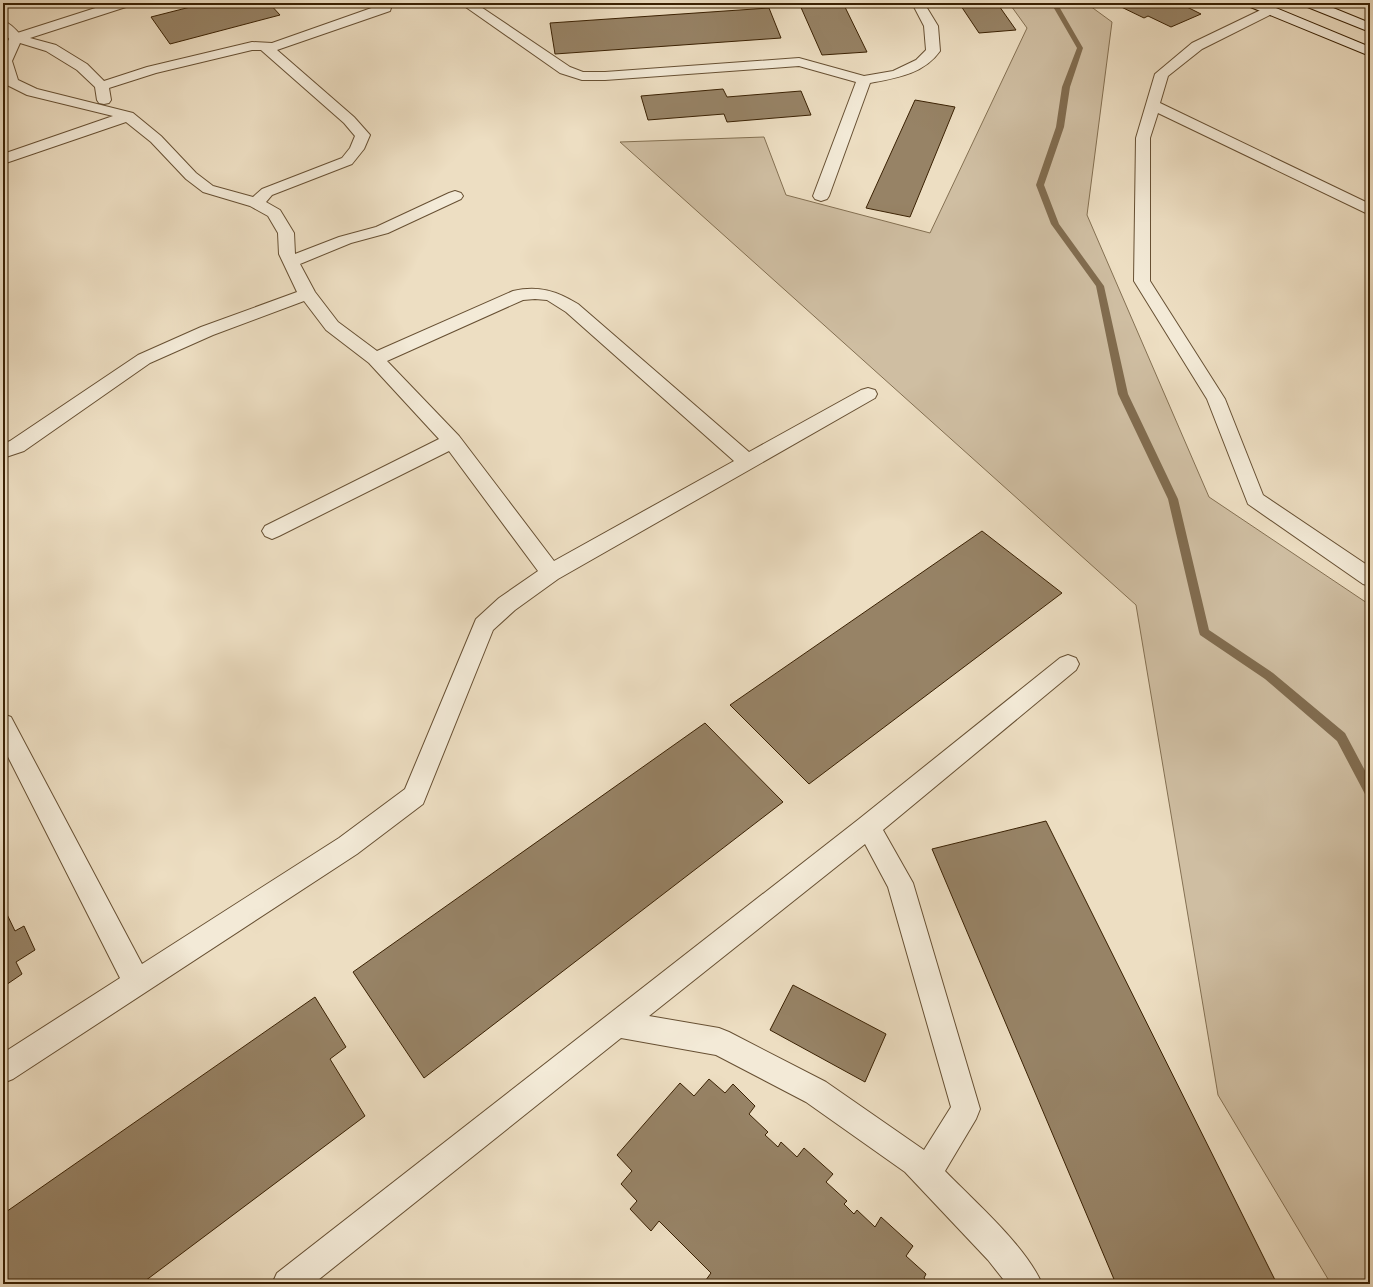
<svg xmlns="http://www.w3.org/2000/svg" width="1373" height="1287" font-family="'IM FELL English',serif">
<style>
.green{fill:#cfbea2;stroke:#847052}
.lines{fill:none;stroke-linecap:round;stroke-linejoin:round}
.stream{fill:#816c4f;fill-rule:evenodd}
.building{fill:#978366;stroke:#3a2103}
.lane-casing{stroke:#675033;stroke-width:2}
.street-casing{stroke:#675033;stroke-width:2}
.secondary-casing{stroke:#3a2103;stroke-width:2}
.lane{fill:#f3ead7;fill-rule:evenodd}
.street{fill:#f3ead7;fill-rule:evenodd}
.secondary{fill:#f3ead7;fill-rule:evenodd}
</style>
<rect width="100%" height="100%" fill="#eddec2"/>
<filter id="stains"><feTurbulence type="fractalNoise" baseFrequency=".005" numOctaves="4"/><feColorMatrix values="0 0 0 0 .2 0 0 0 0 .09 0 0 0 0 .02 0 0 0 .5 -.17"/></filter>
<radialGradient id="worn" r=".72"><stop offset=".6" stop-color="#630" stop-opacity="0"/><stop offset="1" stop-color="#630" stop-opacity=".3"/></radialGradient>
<polygon class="green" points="1009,3 1086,3 1112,22 1087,215 1209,497 1370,605 1370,1284 1331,1284 1218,1095 1136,605 620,142 764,137 786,195 930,233 1027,28"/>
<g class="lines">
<polygon class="stream" points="1051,3 1057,3 1083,48 1070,87 1064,127 1044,185 1059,224 1104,286 1128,394 1178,499 1209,630 1273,673 1345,733 1370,780 1370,797 1366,796 1337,741 1265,679 1200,635 1199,632 1168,499 1118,394 1096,286 1051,224 1036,185 1056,127 1062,87 1077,48"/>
</g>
<g class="building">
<polygon points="206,3 269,3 280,15 170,44 151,17"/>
<polygon points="293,3 313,3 296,7"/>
<polygon points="799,3 843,3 867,52 822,55"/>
<polygon points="959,3 997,3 1016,30 979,33"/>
<polygon points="1113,3 1179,3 1201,14 1171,27 1148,16 1144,18"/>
<polygon points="769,8 781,38 555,54 550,23"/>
<polygon points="723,89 727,97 801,91 811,115 727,122 724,114 648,120 641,96"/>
<polygon points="915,100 955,107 910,217 866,208"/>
<polygon points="982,531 1062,593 809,784 730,705"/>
<polygon points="705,723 783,802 424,1078 353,972"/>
<polygon points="1046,821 1277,1284 1116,1284 932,849"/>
<polygon points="3,906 15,931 24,926 35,950 16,962 22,974 3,987"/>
<polygon points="793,985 886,1034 865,1082 770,1030"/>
<polygon points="315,997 346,1047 330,1059 365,1116 141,1284 3,1284 3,1214"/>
<polygon points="709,1079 725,1093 733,1084 755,1106 749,1114 768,1132 765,1135 778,1147 781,1142 797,1157 804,1148 833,1174 826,1182 847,1201 844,1204 854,1214 857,1210 875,1227 881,1217 913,1246 906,1256 926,1274 924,1278 930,1284 703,1284 711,1273 659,1221 651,1231 630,1209 637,1201 621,1184 632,1171 617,1155 680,1083 694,1096"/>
</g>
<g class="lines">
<g class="lane-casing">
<g id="lane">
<path d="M111 3H130L129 6 30 38 56 45 87 64 104 81 147 67 252 42 272 43 380 5H390L391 8 390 11 277 50 354 117 370 135 364 149 352 164 272 195 266 202 280 210 294 233 295 254 339 237 376 227 449 193 455 191 461 193 463 196 461 199 388 233 351 243 300 264 315 292 338 322 377 351 513 291C538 285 557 291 578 304L749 452 861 390 868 388 875 390 877 394 875 398 558 579 515 610 493 630 423 804 357 854 13 1079 3 1083V1053L120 978 3 747V714L11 717 142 964 339 838 405 789 476 619 499 598 538 571 449 451 279 536 272 539 265 536 262 531 265 526 439 439 369 363 326 330 304 301 213 335 150 363 24 451 3 458V444L10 441 138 355 201 327 297 292 279 254 278 233 268 216 250 206 203 192 186 179 151 142 126 122 3 164V154L113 116 27 95 7 85 3 76V51L11 35ZM20 43 46 51 77 70 95 87 97 100 99 103 104 104 109 103 111 100 109 88 156 73 252 50H261L344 123 355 136 350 148 342 158 262 189 253 197 213 186 196 173 161 136 133 113 37 89 18 80 12 61ZM535 299 547 300 566 312 734 461 554 561 459 436 387 361 523 300Z"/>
<path d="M460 3H475L570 67 583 72H605L799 58 864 76 893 71 916 60 926 50 924 26 912 3H924L938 26 940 51C924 74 896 78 870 83L829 196 827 199 821 201 815 199 813 196 856 82 799 66 605 80H582L560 73Z"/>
<polygon points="1269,6 1274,7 1275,10 1274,13 1202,49 1168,76 1160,103 1370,204 1370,215 1158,113 1150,138 1150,281 1225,399 1263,495 1370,567 1370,586 1363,584 1248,504 1207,399 1134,281 1136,138 1155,74 1192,43"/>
</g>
</g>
<g class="street-casing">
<g id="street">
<path d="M3 21C11 23 18 32 23 38L21 41H11L3 32Z"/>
<path d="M1068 655 1076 658 1079 664 1076 670 883 830 913 883 980 1109 976 1119 945 1171C974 1201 1026 1246 1042 1284H1007L988 1260 905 1172 806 1102 716 1055 621 1038 313 1284H272L277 1273 859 819 1060 658ZM865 844 888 887 951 1107 924 1150 826 1082 729 1032 719 1028 649 1016Z"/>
</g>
</g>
<g class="secondary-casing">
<g id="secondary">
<polygon points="1247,3 1264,3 1370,47 1370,56 1248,6"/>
<polygon points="1304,3 1321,3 1370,23 1370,32 1305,6"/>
</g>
</g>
<use href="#lane" class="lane"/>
<use href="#street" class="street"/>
<use href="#secondary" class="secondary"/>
</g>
<rect width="1373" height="1287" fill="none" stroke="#eddec2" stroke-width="16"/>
<rect x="4" y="4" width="1365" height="1279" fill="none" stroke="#3a2103" stroke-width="2"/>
<rect x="8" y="8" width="1357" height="1271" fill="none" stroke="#3a2103"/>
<rect width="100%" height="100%" filter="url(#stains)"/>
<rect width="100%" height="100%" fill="url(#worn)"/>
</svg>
